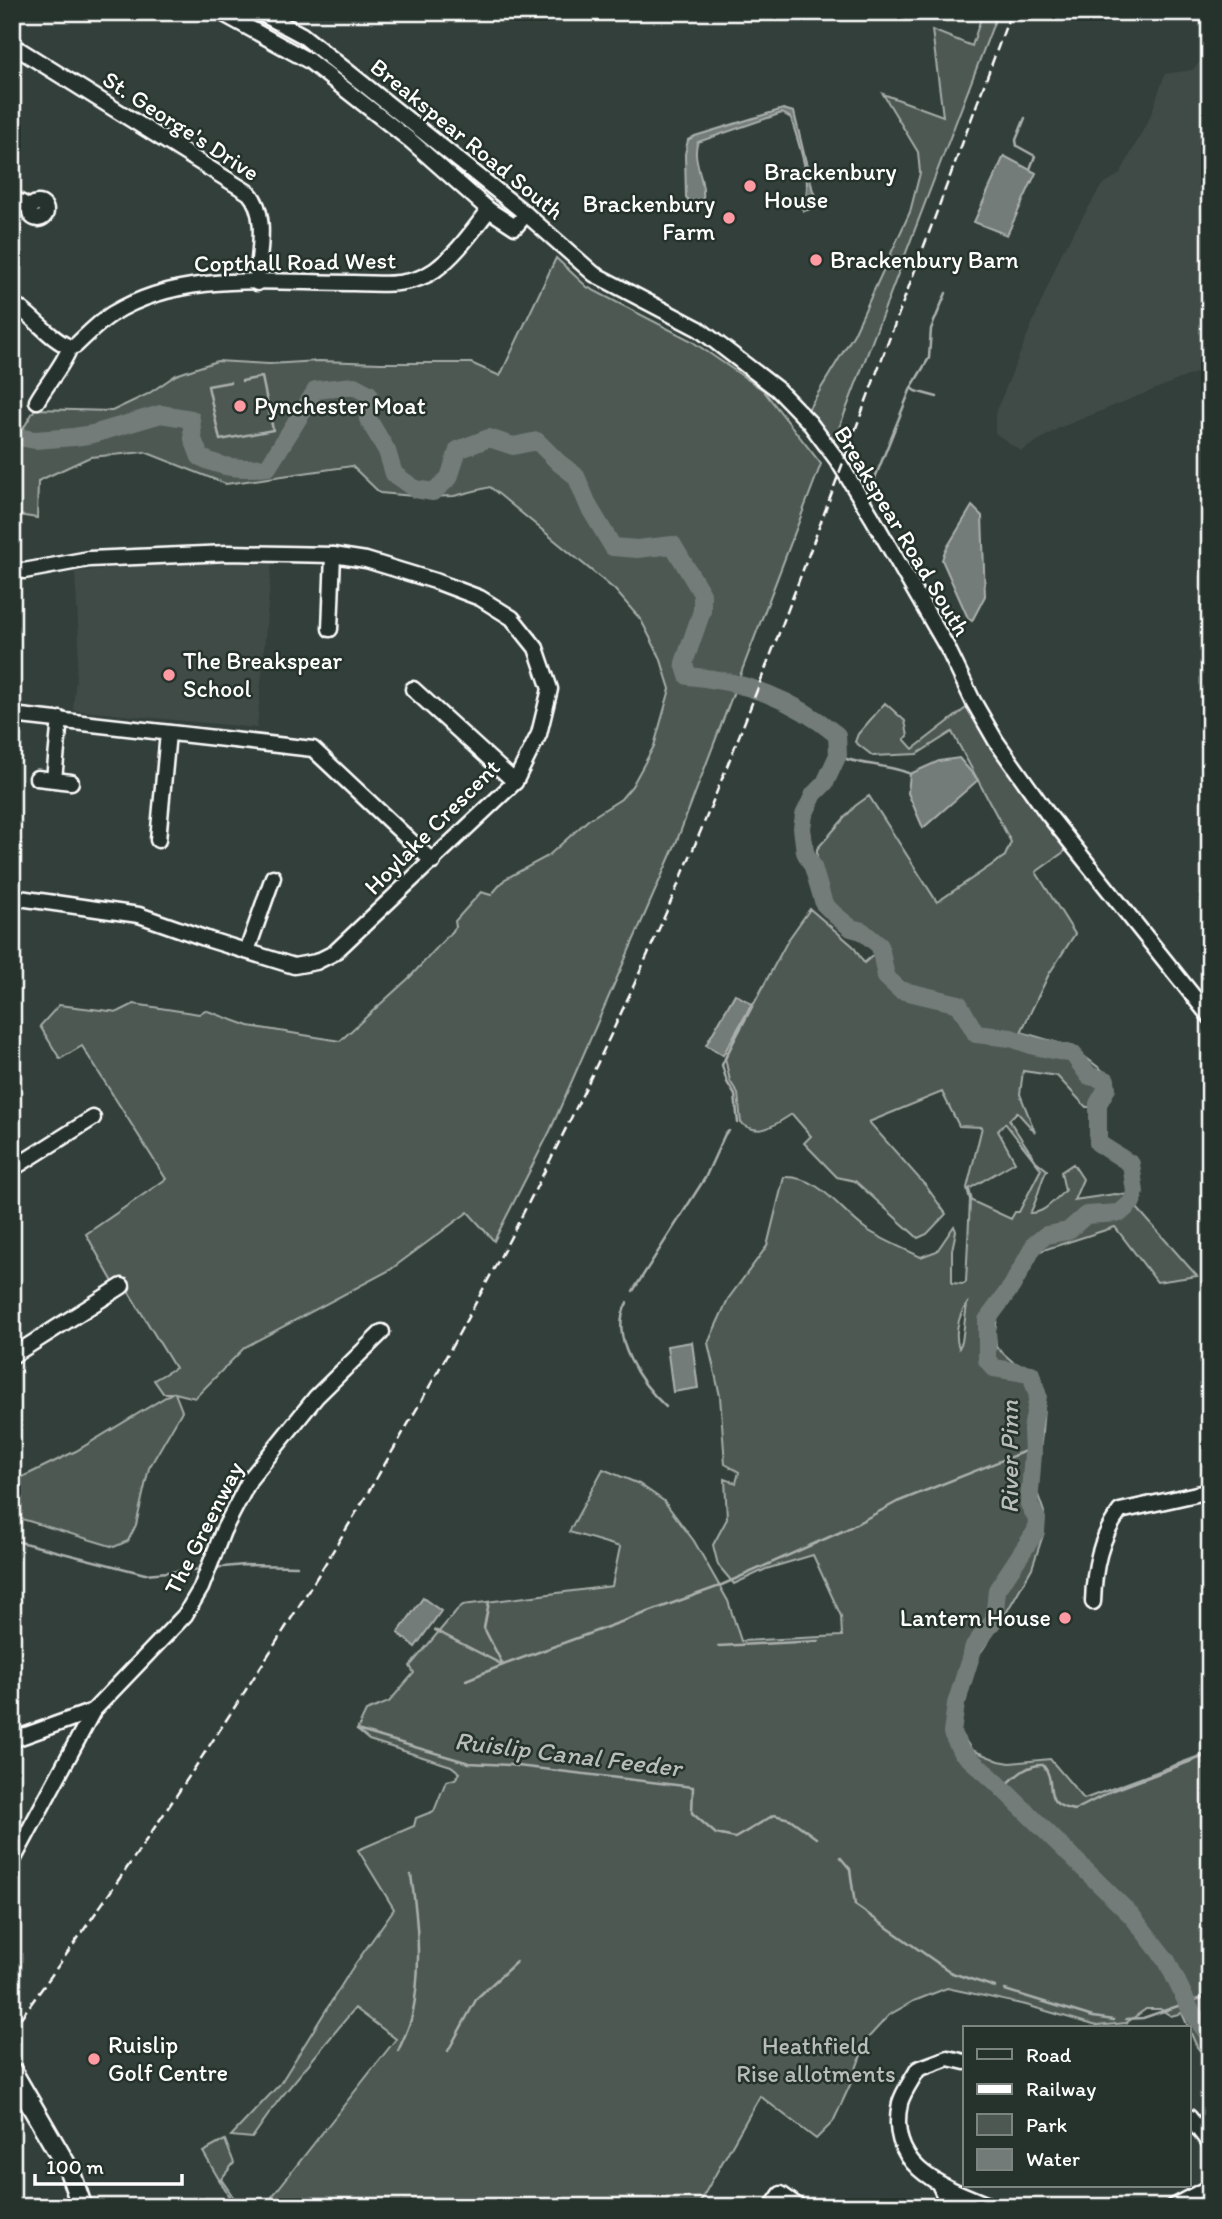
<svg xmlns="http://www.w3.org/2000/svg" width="1222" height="2219" font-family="Itim,sans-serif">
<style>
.built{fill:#404c47}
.green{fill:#4d5853;stroke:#a6aca9;stroke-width:2;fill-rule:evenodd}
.water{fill:#737b78;stroke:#abb0ae;stroke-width:2}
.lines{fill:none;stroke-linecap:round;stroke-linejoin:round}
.stream{stroke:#abb0ae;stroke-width:2.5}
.river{stroke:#737b78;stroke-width:18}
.minor-casing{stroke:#fff;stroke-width:19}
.major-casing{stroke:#fff;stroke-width:24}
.minor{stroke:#26332d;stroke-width:14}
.major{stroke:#26332d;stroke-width:19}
.rail{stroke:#fff;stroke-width:2.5;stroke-dasharray:10 5;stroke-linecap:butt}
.poi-dot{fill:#ff9aa2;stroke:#26332d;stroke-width:2.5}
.labels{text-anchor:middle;stroke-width:5;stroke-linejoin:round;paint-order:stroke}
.street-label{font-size:24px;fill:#fff;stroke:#26332d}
.poi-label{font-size:24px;fill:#fff;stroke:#26332d;text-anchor:start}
.park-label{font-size:24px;fill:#b8bcba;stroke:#26332d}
.water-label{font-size:26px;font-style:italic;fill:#b9bdbc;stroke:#26332d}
</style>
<rect width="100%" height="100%" fill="#333f3a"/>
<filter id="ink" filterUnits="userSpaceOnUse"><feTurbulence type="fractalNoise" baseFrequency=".0143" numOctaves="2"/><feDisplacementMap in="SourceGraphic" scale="14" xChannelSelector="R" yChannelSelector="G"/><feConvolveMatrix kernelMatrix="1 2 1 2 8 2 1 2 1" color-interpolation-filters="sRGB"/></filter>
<g filter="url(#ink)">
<g class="built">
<polygon points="1210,52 1210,367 1059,428 1021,451 995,433 995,414 1062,252 1102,185 1120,174 1150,117 1165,74 1192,70"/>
<polygon points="272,560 257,728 73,710 79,640 75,572 174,562"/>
</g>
<g class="green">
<polygon points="983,12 998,12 831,449 803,418 854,334 910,212 920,173 918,152 883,94 943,116 932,30 972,46"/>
<polygon points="556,258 587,287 690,340 763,390 821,464 676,843 550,1131 494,1241 468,1212 390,1270 245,1347 195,1398 175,1393 182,1411 149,1468 136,1525 128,1541 114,1547 12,1516 12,1482 76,1451 172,1393 163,1393 154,1380 175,1368 122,1281 113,1282 86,1234 166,1179 82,1046 60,1059 40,1026 59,1005 118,1012 134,1004 199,1014 205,1010 249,1026 340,1041 410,977 456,927 455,921 481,892 491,895 505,879 548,856 588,820 621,799 632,786 654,746 670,689 660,657 641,620 615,590 490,487 454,496 425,497 380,493 352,466 226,484 145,452 90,457 38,481 37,518 12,514 12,447 35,409 112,411 148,394 176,375 217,361 269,364 319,361 381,363 471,363 500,376"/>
<path d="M885 703 905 721 908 736 904 739 913 749 970 705 1068 849 1036 872 1075 934 1049 974 1021 1032 1072 1047 1111 1077 1112 1090 1104 1107H1086L1057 1076 1023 1071 1020 1094 1035 1132 1017 1112 1009 1120 1036 1161 1047 1170C1039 1183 1039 1198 1030 1213 1046 1213 1053 1200 1065 1191L1061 1172 1073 1164 1083 1179 1074 1200 1115 1194 1141 1196 1137 1208 1197 1276 1157 1282 1115 1227 1037 1252 1008 1305 997 1317 995 1332 996 1347 1013 1362 1038 1372 1045 1395 1037 1492 1044 1512V1532L1032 1568 998 1627 974 1662 966 1700 959 1715 958 1730 972 1750 999 1761 1010 1763 1050 1759 1084 1799 1210 1752V2063L1197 2047 1182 2013 1171 2016 1160 2009H1146L1126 2023 1097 2026 1026 2005 947 1988 914 2001 889 2015 867 2039 850 2085 833 2122 816 2139 760 2096 697 2207H264L396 2039 355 2008 278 2101 252 2138 231 2136 280 2084 351 1970 394 1909 358 1850 414 1826 416 1818 434 1811 446 1781 455 1779 460 1773 451 1766 369 1740 357 1730 366 1711 389 1702 414 1673 410 1666 457 1610 463 1605 612 1586 620 1547 569 1532 603 1469 639 1484 664 1501 694 1541 728 1601 741 1641 842 1636 841 1616 813 1555 766 1569 734 1584 718 1565 713 1545 727 1519 725 1479 736 1483 739 1472 725 1464 720 1396 708 1343 728 1299 767 1246 784 1177C821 1176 839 1210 866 1229 882 1240 903 1248 921 1257L937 1251 954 1226 956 1231 952 1250V1283L963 1284 966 1282 970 1200 967 1188 982 1127 959 1126 942 1092 869 1122 926 1186 946 1214 927 1234 918 1238 855 1181 837 1177 804 1143 811 1136 792 1114C774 1125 760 1138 741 1123L738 1094 730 1081 725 1058 788 940 810 909 853 946 864 963 884 946 877 937 852 925 827 903 817 866V849L855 806 869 796 937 902 1005 856 1011 842 952 732 917 754 873 756 855 742 858 734ZM1005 1123 1041 1169 1019 1212H1015L1011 1219 972 1201 969 1189 1015 1162 998 1131ZM967 1304 962 1342 959 1348C954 1335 958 1316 967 1304Z"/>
<polygon points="225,2140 234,2163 221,2179 240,2207 235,2207 203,2152"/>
</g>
<g class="water">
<path d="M783 109 794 112 813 191 821 202 817 207 804 211 800 206C818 193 796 137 791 118L782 113 698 142C690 158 708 183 702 204L693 205 686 197 685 154 688 140 695 136Z"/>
<polygon points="1004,156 1036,173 1007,235 974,222"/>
<polygon points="972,506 982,516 985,596 972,621 968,618 942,560 945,551"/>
<polygon points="959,758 978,780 923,828 908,793 910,774 939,761"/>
<polygon points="735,994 752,1004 723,1055 706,1045"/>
<polygon points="692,1342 698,1388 673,1392 667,1346"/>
<polygon points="423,1598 441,1611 415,1647 398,1633"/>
</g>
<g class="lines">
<g class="stream">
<polyline points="1025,118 1016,140 1017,146 1035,156 1030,169"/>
<polyline points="230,382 208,386 220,440 273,430 262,377 242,381"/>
<polyline points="937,397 915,391 911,388 929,358 931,329 946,293"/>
<polyline points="873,483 911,388"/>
<path d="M838 755C848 764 893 765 910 774"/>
<polyline points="738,1123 735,1095 727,1082 722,1065 750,1007"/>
<polyline points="633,1291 705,1178 725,1134 729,1131"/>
<path d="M627 1303C608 1337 641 1384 666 1407"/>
<polyline points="12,1540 145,1574 203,1569"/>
<polyline points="213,1568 244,1565 297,1566"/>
<polyline points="435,1630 503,1665 717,1587 845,1530 897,1502 1033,1448"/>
<polyline points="718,1646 819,1641"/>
<polyline points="466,1680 503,1665 484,1628 489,1602"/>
<polyline points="357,1730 469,1763 509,1765 693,1787 692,1813 716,1834 735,1838 774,1815 790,1819 816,1838"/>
<path d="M1002 1789C1014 1778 1026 1764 1043 1765 1059 1784 1038 1804 1075 1810L1114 1790 1210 1754"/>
<polyline points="840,1857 850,1869 855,1905 952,1973 995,1987"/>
<polyline points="1005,1990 1093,2017 1114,2020"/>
<polyline points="1126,2019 1143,2018 1210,1995"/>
<path d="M398 2051C403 2040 409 2028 412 2016 422 1970 418 1921 411 1875"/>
<polyline points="448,2051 477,1998 516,1962"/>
</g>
<path class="river" d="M12 436 35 440 74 437 93 434 161 414 191 419 193 439 200 457C224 469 241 469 268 467L316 390 354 386 369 394 368 419 387 451 394 474 415 489 433 492 449 478 458 450 489 438 513 446 537 441 559 463 576 476 589 507 613 547 637 549 673 545 702 594V611L684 663 688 676C745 681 793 699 837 735L838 755 825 783 814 794 804 815 802 828 805 852 813 867 824 904 835 915 851 928 862 931 880 946 886 977 900 990 959 1004 976 1034 1011 1038 1034 1046 1073 1054 1089 1076 1106 1080 1107 1088 1098 1104V1143L1131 1164 1135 1192 1132 1202 1120 1213 1086 1215 1068 1231 1046 1235 1035 1244 1012 1286 987 1320V1360L994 1368 1031 1374 1038 1396 1032 1430 1033 1454 1029 1504 1037 1519 1036 1531 997 1590 994 1620 974 1646 956 1704 952 1733 961 1751 996 1782 1132 1916 1167 1961 1190 2009 1210 2037"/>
<g class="minor-casing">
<g id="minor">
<polyline points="220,12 309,61 411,141 489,210 515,227 526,214"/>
<polyline points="259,12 302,35 526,214 594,274 699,329 777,389 809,422 838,461 872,517 948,649 973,701 996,741 1047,813 1210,1017"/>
<path d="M12 45 249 193C269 215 258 255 257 283"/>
<polyline points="12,198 30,207"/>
<circle cx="38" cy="211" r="8"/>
<path d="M12 303C32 314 50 340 70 347"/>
<path d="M37 401C47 383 63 366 70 347L75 346C87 335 98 323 112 314 183 270 272 283 353 283 381 284 411 287 435 270 457 254 473 230 489 210"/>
<polyline points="12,569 24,571 89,559 228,553 333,555 366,560 435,581 480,598 512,618 536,648 550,689 539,734 515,782 334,953 316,962 294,966 210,940 139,915 12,897"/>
<polyline points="330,629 333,555"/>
<polyline points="413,689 515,782"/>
<polyline points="12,715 313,749 433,862"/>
<polyline points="37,778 71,782"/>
<polyline points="54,779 60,719"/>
<polyline points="158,840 168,733"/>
<polyline points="247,951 273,877"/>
<polyline points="12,1169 93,1118"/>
<polyline points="12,1356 122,1286"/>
<path d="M1093 1602C1094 1568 1100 1538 1120 1511L1210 1491"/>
<polyline points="12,1740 93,1711 185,1615 201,1588 223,1531 250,1479 316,1397 382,1332"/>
<polyline points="12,1862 93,1711"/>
<path d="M965 2062 948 2058 918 2069C912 2080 903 2092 900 2103 886 2169 944 2187 993 2207"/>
<polyline points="1189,2117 1210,2144"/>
<polyline points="940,2186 947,2201 946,2207"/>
<polyline points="772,2207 781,2194 799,2207"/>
<polyline points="1172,2207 1210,2187"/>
</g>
</g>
<g class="major-casing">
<polyline id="major" points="12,2072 70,2172 82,2207"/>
</g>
<use href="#minor" class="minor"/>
<use href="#major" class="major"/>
<path class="rail" d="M12 2030C242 1714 449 1383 614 1028 701 843 773 651 844 460 900 310 956 161 1011 12"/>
</g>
</g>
<g class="poi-dot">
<circle cx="750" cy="186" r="7"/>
<circle cx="729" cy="218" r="7"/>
<circle cx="816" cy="260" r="7"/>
<circle cx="240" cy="406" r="7"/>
<circle cx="169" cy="675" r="7"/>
<circle cx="1065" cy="1618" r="7"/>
<circle cx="94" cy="2059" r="7"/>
</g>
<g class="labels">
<g class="street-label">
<text transform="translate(181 126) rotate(33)" y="8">St. George's Drive</text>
<text transform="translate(467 139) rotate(39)" y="8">Breakspear Road South</text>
<text transform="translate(295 262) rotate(-1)" y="8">Copthall Road West</text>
<text transform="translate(902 531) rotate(59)" y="8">Breakspear Road South</text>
<text transform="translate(432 827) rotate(-45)" y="8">Hoylake Crescent</text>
<text transform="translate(204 1528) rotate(-63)" y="8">The Greenway</text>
</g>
<g class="poi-label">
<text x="764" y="180">Brackenbury<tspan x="764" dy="28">House</tspan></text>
<text x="715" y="212" text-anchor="end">Brackenbury<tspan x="715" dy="28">Farm</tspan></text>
<text x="830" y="268">Brackenbury Barn</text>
<text x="254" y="414">Pynchester Moat</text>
<text x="183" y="669">The Breakspear<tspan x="183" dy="28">School</tspan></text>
<text x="1051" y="1626" text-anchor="end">Lantern House</text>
<text x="108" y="2053">Ruislip<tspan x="108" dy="28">Golf Centre</tspan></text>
</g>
<g class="park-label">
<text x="816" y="2054">Heathfield<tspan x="816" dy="28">Rise allotments</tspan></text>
</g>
<g class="water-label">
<text transform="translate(1009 1457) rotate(-90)" y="9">River Pinn</text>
<text transform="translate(568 1754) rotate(7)" y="9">Ruislip Canal Feeder</text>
</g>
</g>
<rect width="1222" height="2219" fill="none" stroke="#26332d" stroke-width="42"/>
<rect x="21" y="21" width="1180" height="2177" fill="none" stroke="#fff" stroke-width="2.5" filter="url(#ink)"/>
<rect x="963" y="2026" width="228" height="161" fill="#26332d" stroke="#7d8581" stroke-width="2"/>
<rect x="977" y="2049" width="35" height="10" fill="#26332d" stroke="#7d8581" stroke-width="2"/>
<text x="1026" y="2062" font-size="21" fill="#ffffff">Road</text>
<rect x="977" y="2084" width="35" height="10" fill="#ffffff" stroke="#7d8581" stroke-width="2"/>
<text x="1026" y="2096" font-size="21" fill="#ffffff">Railway</text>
<rect x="977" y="2114" width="35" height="21" fill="#4d5853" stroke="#7d8581" stroke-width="2"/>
<text x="1026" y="2132" font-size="21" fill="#ffffff">Park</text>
<rect x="977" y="2149" width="35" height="21" fill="#737b78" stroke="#7d8581" stroke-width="2"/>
<text x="1026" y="2166" font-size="21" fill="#ffffff">Water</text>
<path d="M35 2174v10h147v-10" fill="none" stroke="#ffffff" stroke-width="3.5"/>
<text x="46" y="2174" font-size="21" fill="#ffffff" stroke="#26332d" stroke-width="5" paint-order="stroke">100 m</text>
</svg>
